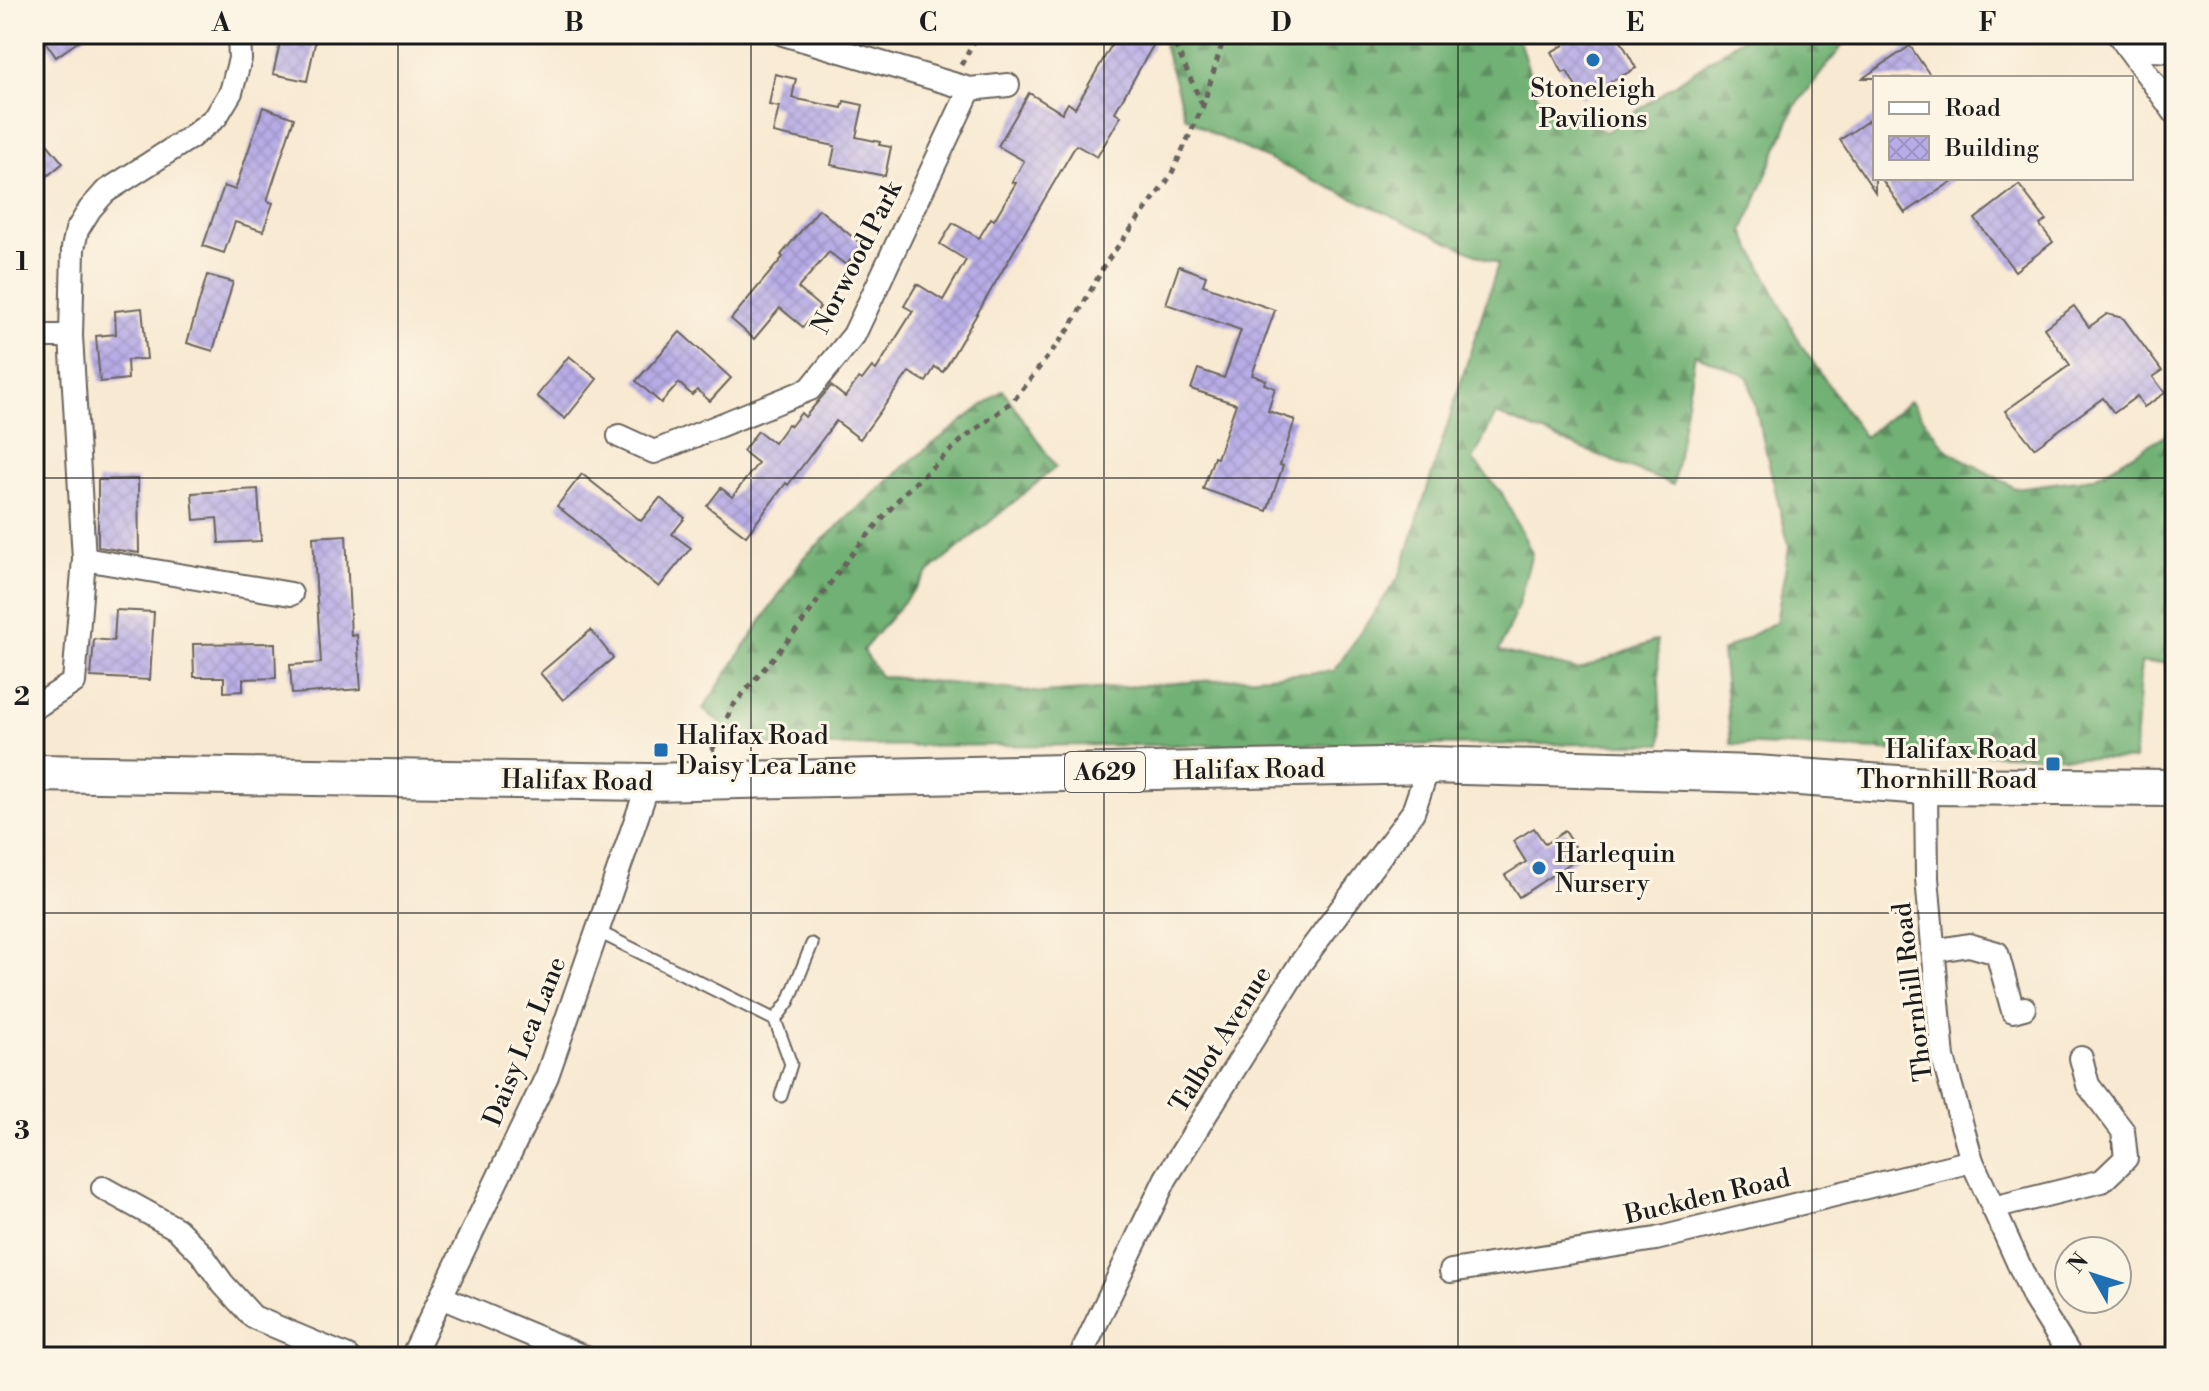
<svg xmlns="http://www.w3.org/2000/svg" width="2209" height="1391" font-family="'Libre Bodoni',serif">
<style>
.forest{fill:url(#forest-firs);stroke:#466648;stroke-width:2}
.building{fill:url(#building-cross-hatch)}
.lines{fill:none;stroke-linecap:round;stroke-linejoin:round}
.service-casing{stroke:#69645c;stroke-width:15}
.minor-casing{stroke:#69645c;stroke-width:26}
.trunk-casing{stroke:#69645c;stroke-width:40}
.path{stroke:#69645c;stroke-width:5;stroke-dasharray:6 6;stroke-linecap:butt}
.service{stroke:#fff;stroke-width:11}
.minor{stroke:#fff;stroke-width:22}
.trunk{stroke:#fff;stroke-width:36}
.grid{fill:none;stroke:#1c1c1c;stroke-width:2;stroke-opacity:0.55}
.poi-dot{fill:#1f6fb2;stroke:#fcf5e5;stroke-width:3}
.labels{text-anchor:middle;stroke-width:6;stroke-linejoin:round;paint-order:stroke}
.shield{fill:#fcf5e5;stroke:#5f5d58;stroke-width:2}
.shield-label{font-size:24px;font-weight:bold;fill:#1c1c1c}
.poi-label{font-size:26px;fill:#1c1c1c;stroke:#fcf5e5;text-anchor:start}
.street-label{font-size:26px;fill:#1c1c1c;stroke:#fcf5e5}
.neatline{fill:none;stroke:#1c1c1c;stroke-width:3}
.grid-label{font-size:26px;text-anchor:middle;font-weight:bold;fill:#1c1c1c}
</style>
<defs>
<pattern id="forest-firs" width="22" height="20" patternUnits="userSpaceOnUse" patternTransform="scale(2)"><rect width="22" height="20" fill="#71b174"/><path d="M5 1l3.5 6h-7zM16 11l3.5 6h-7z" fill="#5c8f5e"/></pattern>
<pattern id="building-cross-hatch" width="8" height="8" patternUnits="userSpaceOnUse" patternTransform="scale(2)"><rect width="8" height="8" fill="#b7ace6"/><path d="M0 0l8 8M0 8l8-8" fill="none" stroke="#9d93c5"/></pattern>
</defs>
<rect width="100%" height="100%" fill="#fcf5e5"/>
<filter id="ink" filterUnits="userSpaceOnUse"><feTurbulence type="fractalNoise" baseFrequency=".0125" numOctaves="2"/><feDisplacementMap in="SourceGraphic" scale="16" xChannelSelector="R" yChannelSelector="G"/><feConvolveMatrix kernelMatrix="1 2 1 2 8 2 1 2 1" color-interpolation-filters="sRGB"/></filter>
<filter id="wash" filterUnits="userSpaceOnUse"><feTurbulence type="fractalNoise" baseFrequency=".006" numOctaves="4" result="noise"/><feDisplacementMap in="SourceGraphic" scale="32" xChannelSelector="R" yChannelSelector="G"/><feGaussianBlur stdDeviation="1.8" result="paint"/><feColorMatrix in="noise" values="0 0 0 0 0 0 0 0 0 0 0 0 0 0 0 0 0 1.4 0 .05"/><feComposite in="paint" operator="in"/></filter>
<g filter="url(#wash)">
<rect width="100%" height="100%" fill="#f8e9d2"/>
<polygon class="forest" points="1171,34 1517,34 1539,102 1606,132 1748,34 1843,34 1847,40 1794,108 1743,231 1800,343 1864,437 1910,401 1948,451 2015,488 2093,478 2175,429 2175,662 2141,663 2134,760 1731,744 1722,651 1776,622 1789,547 1748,377 1695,354 1673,485 1496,414 1473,460 1502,493 1532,553 1518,606 1499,651 1578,670 1657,640 1662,744 749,746 703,709 804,557 908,463 1003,390 1056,467 928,573 863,650 880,676 1044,693 1334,671 1400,575 1498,264 1213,134 1185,116 1164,45"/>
<g id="blocks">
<g class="building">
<polygon points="40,34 89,34 56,57"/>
<polygon points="282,34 317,34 307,81 273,74"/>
<polygon points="1118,34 1141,34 1155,42 1115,112 1121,116 1097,157 1076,145 943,372 935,367 926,382 909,372 860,439 836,421 788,485 786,483 746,536 707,506 721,488 732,497 758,463 743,451 758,431 774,443 788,424 791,426 801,413 805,417 831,386 845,397 859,378 862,380 872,367 876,370 913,311 904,306 917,284 943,300 966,260 940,244 953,223 979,238 991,218 994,220 1016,183 1012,182 1024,161 998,146 1029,93 1062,113 1068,103 1075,108"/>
<polygon points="1558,34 1617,34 1636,68 1582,98 1567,71 1563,73 1551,52 1564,45"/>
<polygon points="1910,46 1932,78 1863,78"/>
<polygon points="775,74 796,79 792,98 842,108 844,101 863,105 856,137 880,142 879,145 891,147 885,176 831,165 835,146 773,133 779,107 769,105"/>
<polygon points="263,107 294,118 267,201 273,203 263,231 235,222 224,253 203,246 224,186 235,190"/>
<polygon points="1875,116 1875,192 1840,140"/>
<polygon points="34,128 63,163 34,187"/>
<polygon points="1881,178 1957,178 1905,213"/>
<polygon points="2019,185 2046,220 2040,225 2053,242 2015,271 1975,219"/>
<polygon points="819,209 862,245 846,265 829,252 798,288 820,307 803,327 780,308 754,339 731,319 783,257 781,255"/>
<polygon points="1179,266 1206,276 1203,285 1275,310 1252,375 1266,380 1264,384 1275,388 1268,411 1295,420 1280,465 1283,466 1267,511 1203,489 1214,457 1217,458 1236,404 1191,389 1198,369 1224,378 1241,330 1166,304"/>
<polygon points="207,275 233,282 213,351 187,343"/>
<polygon points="2074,306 2089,327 2107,314 2123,318 2162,371 2153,377 2165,393 2144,407 2137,396 2114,413 2103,398 2034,448 2005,411 2070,365 2044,328"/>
<polygon points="142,308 147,359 127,360 128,379 100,382 96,336 116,334 115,311"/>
<polygon points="680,332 731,378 710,401 697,390 692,395 679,383 661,403 636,381"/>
<polygon points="569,356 597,379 565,419 537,396"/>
<polygon points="582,474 641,521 660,498 685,518 672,534 691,548 659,587 557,506"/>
<polygon points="138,479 139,553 98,547 98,480"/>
<polygon points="258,489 261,541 219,543 217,518 194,520 192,493"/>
<polygon points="346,535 351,636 357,635 361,689 292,694 290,665 321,663 313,537"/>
<polygon points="116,610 154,612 150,680 91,677 94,639 114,641"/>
<polygon points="591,630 613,658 563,700 540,673"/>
<polygon points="275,643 276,678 243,679 243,691 224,692 224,677 194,677 193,644"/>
<polygon points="1534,828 1545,844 1565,831 1581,856 1519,897 1505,875 1526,862 1513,841"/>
</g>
</g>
</g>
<g filter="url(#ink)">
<use href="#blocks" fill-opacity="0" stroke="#69645c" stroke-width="2"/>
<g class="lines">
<g class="service-casing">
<g id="service">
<polyline points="597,931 775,1020 789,1001 812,944"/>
<polyline points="775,1020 791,1064 781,1096"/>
</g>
</g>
<g class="minor-casing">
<g id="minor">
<polyline points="2118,34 2175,113"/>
<polyline points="2129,49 2175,51"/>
<polyline points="970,89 1008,85"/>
<polyline points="34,336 71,336"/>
<polyline points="619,436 654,452 810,389 854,335 970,89 783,34"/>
<polyline points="84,559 291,594"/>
<polyline points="34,708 74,682 84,559 71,336 73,248 77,230 90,209 105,192 191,137 216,117 231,92 240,59 239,34"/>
<polyline points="1926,786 1927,878 1943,1058 1972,1161 2034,1298 2071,1357"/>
<polyline points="1933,951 1969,945 1997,953 2013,1011 2024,1008"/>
<polyline points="103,1188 177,1229 201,1253 223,1284 253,1317 348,1357"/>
<polyline points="1993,1208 2102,1181 2126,1158 2123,1131 2088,1085 2081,1058"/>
<polyline points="1451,1271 1656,1239 1972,1161"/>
<polyline points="441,1297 584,1357"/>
<polyline points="412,1357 547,1076 649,782"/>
<polyline points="1080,1357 1166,1178 1300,964 1413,812 1429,765"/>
</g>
</g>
<g class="trunk-casing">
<polyline id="trunk" points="34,773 649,782 1429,765 1756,774 1926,786 2175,788"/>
</g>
<g class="path">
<polyline points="1170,34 1203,106"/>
<polyline points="961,65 978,34"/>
<polyline points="712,751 732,707 799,627 847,560 904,493 962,440 1014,400 1070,328 1107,261 1170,177 1203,106 1225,34"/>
</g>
<use href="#service" class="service"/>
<use href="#minor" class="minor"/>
<use href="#trunk" class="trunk"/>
</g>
</g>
<path class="grid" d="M398 34V1357M751 34V1357M1104 34V1357M1458 34V1357M1812 34V1357M34 478H2175M34 913H2175"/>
<g class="poi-dot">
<circle cx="1593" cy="60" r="8"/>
<rect x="653" y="742" width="16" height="16" rx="4"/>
<rect x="2045" y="756" width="16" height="16" rx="4"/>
<circle cx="1539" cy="868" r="8"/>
</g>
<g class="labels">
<rect class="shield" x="1065" y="752" width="80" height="40" rx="6"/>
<g class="shield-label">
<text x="1105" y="780">A629</text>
</g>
<g class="poi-label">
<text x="1593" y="97" text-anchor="middle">Stoneleigh<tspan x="1593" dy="30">Pavilions</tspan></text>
<text x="677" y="744">Halifax Road<tspan x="677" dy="30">Daisy Lea Lane</tspan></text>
<text x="2037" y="758" text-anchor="end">Halifax Road<tspan x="2037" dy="30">Thornhill Road</tspan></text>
<text x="1555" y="862">Harlequin<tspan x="1555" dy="30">Nursery</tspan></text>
</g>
<g class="street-label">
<text transform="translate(856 257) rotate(-63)" y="9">Norwood Park</text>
<text transform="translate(1249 769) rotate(-1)" y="9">Halifax Road</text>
<text transform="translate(577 780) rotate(1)" y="9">Halifax Road</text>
<text transform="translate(1912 992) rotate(-97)" y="9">Thornhill Road</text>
<text transform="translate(1220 1039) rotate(-58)" y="9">Talbot Avenue</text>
<text transform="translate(524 1041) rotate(-68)" y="9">Daisy Lea Lane</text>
<text transform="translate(1707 1196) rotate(-13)" y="9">Buckden Road</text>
</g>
</g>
<rect width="2209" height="1391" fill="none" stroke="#fcf5e5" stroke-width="88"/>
<rect x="1873" y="76" width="260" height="104" fill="#fcf5e5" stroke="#a29e95" stroke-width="2"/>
<rect x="1889" y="102" width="40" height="12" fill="#ffffff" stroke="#a29e95" stroke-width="2"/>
<text x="1945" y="116" font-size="24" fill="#1c1c1c">Road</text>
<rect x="1889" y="136" width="40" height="24" fill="url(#building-cross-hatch)" stroke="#a29e95" stroke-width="2"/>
<text x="1945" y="156" font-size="24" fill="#1c1c1c">Building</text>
<g transform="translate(2093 1275) rotate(309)"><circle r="38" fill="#fcf5e5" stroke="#a29e95" stroke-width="2"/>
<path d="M0-6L14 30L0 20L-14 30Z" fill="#1f6fb2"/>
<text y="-12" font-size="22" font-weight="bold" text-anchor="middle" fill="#1c1c1c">N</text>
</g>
<rect x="44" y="44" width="2121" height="1303" class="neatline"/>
<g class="grid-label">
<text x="221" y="31">A</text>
<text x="574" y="31">B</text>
<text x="928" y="31">C</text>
<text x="1281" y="31">D</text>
<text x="1635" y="31">E</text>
<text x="1988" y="31">F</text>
<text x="22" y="270">1</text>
<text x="22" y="705">2</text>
<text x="22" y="1139">3</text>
</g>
</svg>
